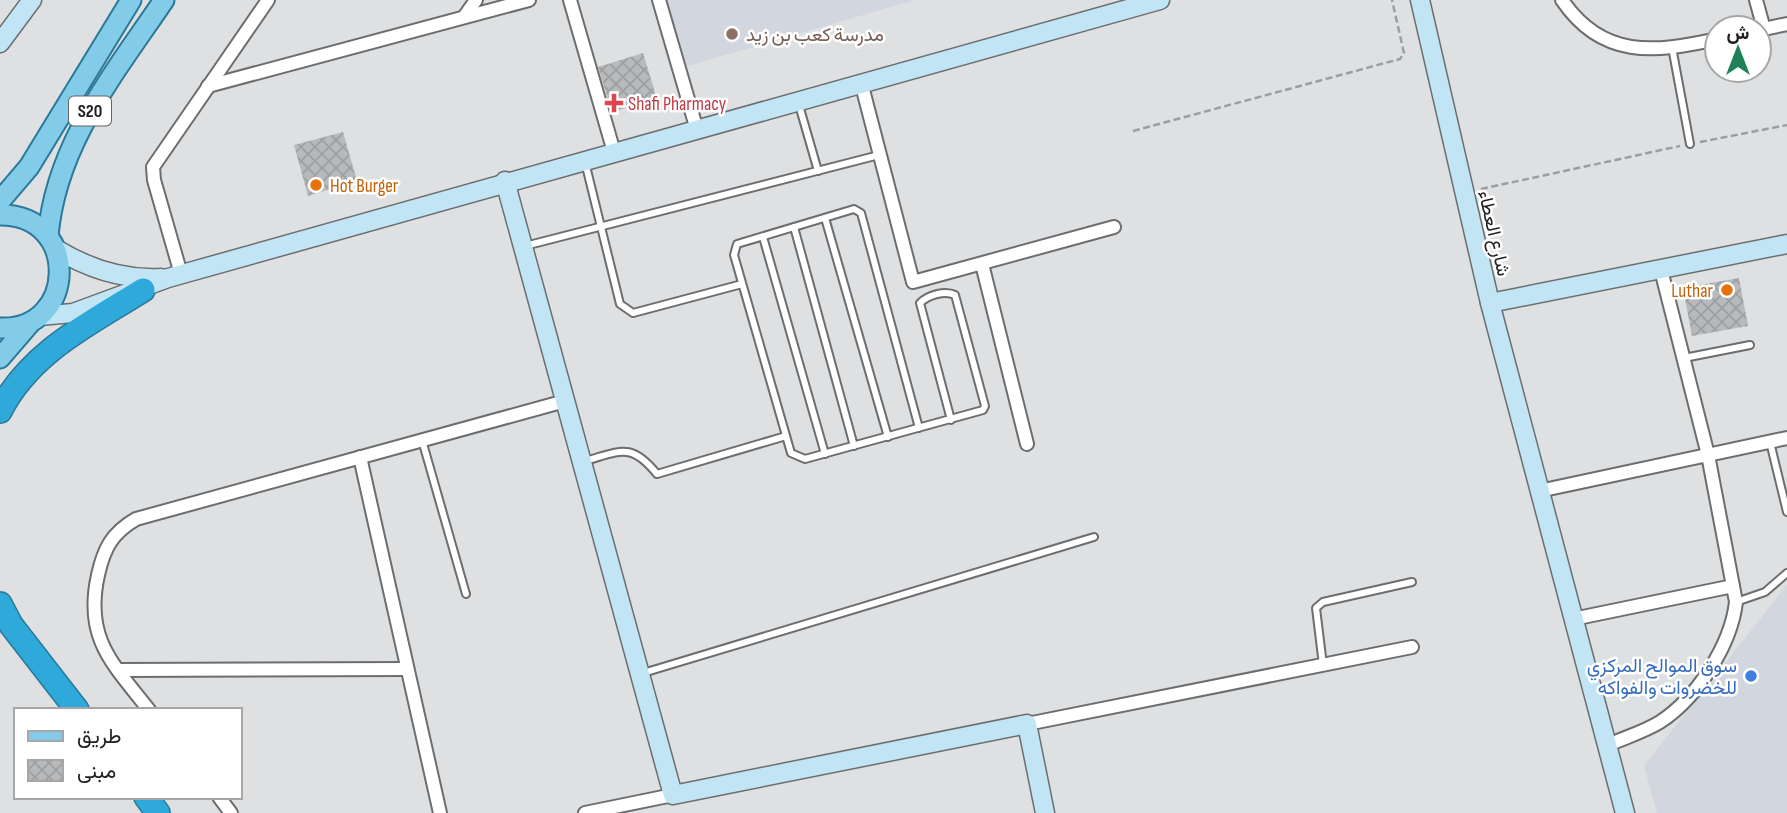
<svg xmlns="http://www.w3.org/2000/svg" width="1787" height="813" font-family="'Sofia Sans Condensed',Vazirmatn,sans-serif">
<style>
.built{fill:#d1d6df}
.building{fill:url(#building-cross-hatch)}
.lines{fill:none;stroke-linecap:round;stroke-linejoin:round}
.lane-casing{stroke:#6c6d6f;stroke-width:10}
.street-casing{stroke:#6c6d6f;stroke-width:16}
.secondary-casing{stroke:#6c6d6f;stroke-width:21}
.primary-casing{stroke:#2a7999;stroke-width:23}
.highway-casing{stroke:#2a7999;stroke-width:26}
.path{stroke:#9c9e9f;stroke-width:2.5;stroke-dasharray:7 3.5;stroke-linecap:butt}
.lane{stroke:#fff;stroke-width:6}
.street{stroke:#fff;stroke-width:12}
.secondary{stroke:#c1e5f4;stroke-width:18}
.primary{stroke:#82cbe9;stroke-width:19}
.highway{stroke:#2fa9da;stroke-width:23}
.education-dot{fill:#8d6e63;stroke:#fff;stroke-width:2.5}
.health-dot{fill:#e0444e;stroke:#fff;stroke-width:2.5}
.food-dot{fill:#e8710a;stroke:#fff;stroke-width:2.5}
.shop-dot{fill:#3f7fe0;stroke:#fff;stroke-width:2.5}
.labels{text-anchor:middle;stroke-width:5;stroke-linejoin:round;paint-order:stroke}
.shield{fill:#fff;stroke:#636364;stroke-width:2}
.shield-label{font-size:18px;font-weight:bold;fill:#202021}
.education-label{font-size:19px;fill:#785e54;stroke:#fff;text-anchor:start}
.health-label{font-size:19px;fill:#be3a42;stroke:#fff;text-anchor:start}
.food-label{font-size:19px;fill:#c56008;stroke:#fff;text-anchor:start}
.street-label{font-size:19px;fill:#202021;stroke:#fff}
.shop-label{font-size:19px;fill:#366cbe;stroke:#fff;text-anchor:end}
</style>
<defs>
<pattern id="building-cross-hatch" width="8" height="8" patternUnits="userSpaceOnUse" patternTransform="scale(1.75)"><rect width="8" height="8" fill="#b7b9bb"/><path d="M0 0l8 8M0 8l8-8" fill="none" stroke="#9d9fa0"/></pattern>
</defs>
<rect width="100%" height="100%" fill="#dee0e2"/>
<g class="built">
<polygon points="660,0 915,0 677,69"/>
<polygon points="1787,585 1787,813 1657,813 1644,766"/>
</g>
<g class="building">
<polygon points="643,53 657,99 612,112 598,67"/>
<polygon points="343,132 357,181 308,196 294,145"/>
<polygon points="1739,278 1748,326 1692,336 1683,288"/>
</g>
<g class="lines">
<g class="lane-casing">
<g id="lane">
<polyline points="1672,47 1690,144"/>
<polyline points="799,105 818,171"/>
<polyline points="585,162 620,304 633,313 742,284"/>
<polyline points="825,218 888,437"/>
<polyline points="794,227 854,446"/>
<polyline points="763,237 825,454"/>
<polyline points="525,246 879,155"/>
<polyline points="1684,358 1750,345"/>
<path d="M919 428 861 213 854 209 737 244 734 255 791 453 805 459 983 410 985 406 955 295C945 290 928 295 920 303L951 420"/>
<polyline points="422,440 466,594"/>
<polyline points="1770,442 1787,512"/>
<path d="M585 461C621 451 631 442 657 474L786 436"/>
<polyline points="1736,602 1765,592 1787,573"/>
<polyline points="1323,665 1316,608 1323,602 1412,582"/>
<polyline points="643,673 1094,537"/>
</g>
</g>
<g class="street-casing">
<g id="street">
<polyline points="570,0 614,152"/>
<polyline points="659,0 697,130"/>
<path d="M1562 0C1602 59 1654 53 1717 39"/>
<polyline points="1756,0 1764,29"/>
<polyline points="464,17 476,0"/>
<polyline points="1759,30 1787,24"/>
<polyline points="208,86 529,0"/>
<polyline points="862,86 913,282 1114,227"/>
<polyline points="982,264 1027,444"/>
<polyline points="181,274 154,180 153,167 268,0"/>
<polyline points="360,457 440,813"/>
<polyline points="1539,491 1787,438"/>
<polyline points="1573,619 1733,586"/>
<polyline points="118,670 407,669"/>
<path d="M149 710C112 663 84 638 98 575 104 548 112 533 136 519L565 401"/>
<polyline points="1027,724 1412,647"/>
<path d="M1606 746C1623 738 1644 732 1660 722 1697 698 1731 645 1736 602L1708 455 1661 270"/>
<polyline points="219,797 231,813"/>
<polyline points="585,813 673,795"/>
</g>
</g>
<g class="secondary-casing">
<g id="secondary">
<polyline points="1420,0 1490,303 1787,244"/>
<polyline points="0,43 32,0"/>
<polyline points="505,181 673,795 1027,724 1045,813"/>
<path d="M56 249C89 269 123 280 161 278"/>
<polyline points="1490,303 1625,813"/>
<polyline points="39,316 73,313 168,278 1160,0"/>
</g>
</g>
<g class="primary-casing">
<g id="primary">
<polyline points="0,201 29,167 131,0"/>
<path d="M0 215C81 214 77 332 0 328"/>
<path d="M48 236C56 144 114 74 164 0"/>
<polyline points="0,358 31,322"/>
</g>
</g>
<g class="highway-casing">
<g id="highway">
<path d="M0 411C30 352 89 324 143 290"/>
<polyline points="0,604 11,625 77,710"/>
<polyline points="146,797 158,813"/>
</g>
</g>
<g class="path">
<polyline points="1133,131 1400,59 1404,53 1392,0"/>
<polyline points="1700,142 1787,125"/>
<polyline points="1481,189 1680,146"/>
</g>
<use href="#lane" class="lane"/>
<use href="#street" class="street"/>
<use href="#secondary" class="secondary"/>
<use href="#primary" class="primary"/>
<use href="#highway" class="highway"/>
</g>
<circle class="education-dot" cx="732" cy="34" r="7"/>
<path class="health-dot" d="M610.5 92.5h7v7h7v7h-7v7h-7v-7h-7v-7h7z"/>
<g class="food-dot">
<circle cx="316" cy="185" r="7"/>
<circle cx="1727" cy="290" r="7"/>
</g>
<circle class="shop-dot" cx="1751" cy="676" r="7"/>
<g class="labels">
<rect class="shield" x="69" y="96.5" width="42" height="29" rx="5"/>
<g class="shield-label">
<text x="90" y="117">S20</text>
</g>
<g class="education-label">
<text x="746" y="41">مدرسة كعب بن زيد</text>
</g>
<g class="health-label">
<text x="628" y="110">Shafi Pharmacy</text>
</g>
<g class="food-label">
<text x="330" y="192">Hot Burger</text>
<text x="1713" y="297" text-anchor="end">Luthar</text>
</g>
<g class="street-label">
<text transform="translate(1495 233) rotate(77)" y="7">شارع العطاء</text>
</g>
<g class="shop-label">
<text x="1737" y="672">سوق الموالح المركزي<tspan x="1737" dy="22">للخضروات والفواكه</tspan></text>
</g>
</g>
<rect x="14" y="708" width="228" height="91" fill="#ffffff" stroke="#a6a6a6" stroke-width="2"/>
<rect x="28" y="731" width="35" height="10" fill="#82cbe9" stroke="#a6a6a6" stroke-width="2"/>
<text x="77" y="743" font-size="21" fill="#202021">طريق</text>
<rect x="28" y="760" width="35" height="21" fill="url(#building-cross-hatch)" stroke="#a6a6a6" stroke-width="2"/>
<text x="77" y="778" font-size="21" fill="#202021">مبنى</text>
<g transform="translate(1738 49)"><circle r="33" fill="#ffffff" stroke="#a6a6a6" stroke-width="2"/>
<path d="M0-5L12 26L0 18L-12 26Z" fill="#208058"/>
<text y="-10" font-size="19" font-weight="bold" text-anchor="middle" fill="#202021">ش</text>
</g>
</svg>
